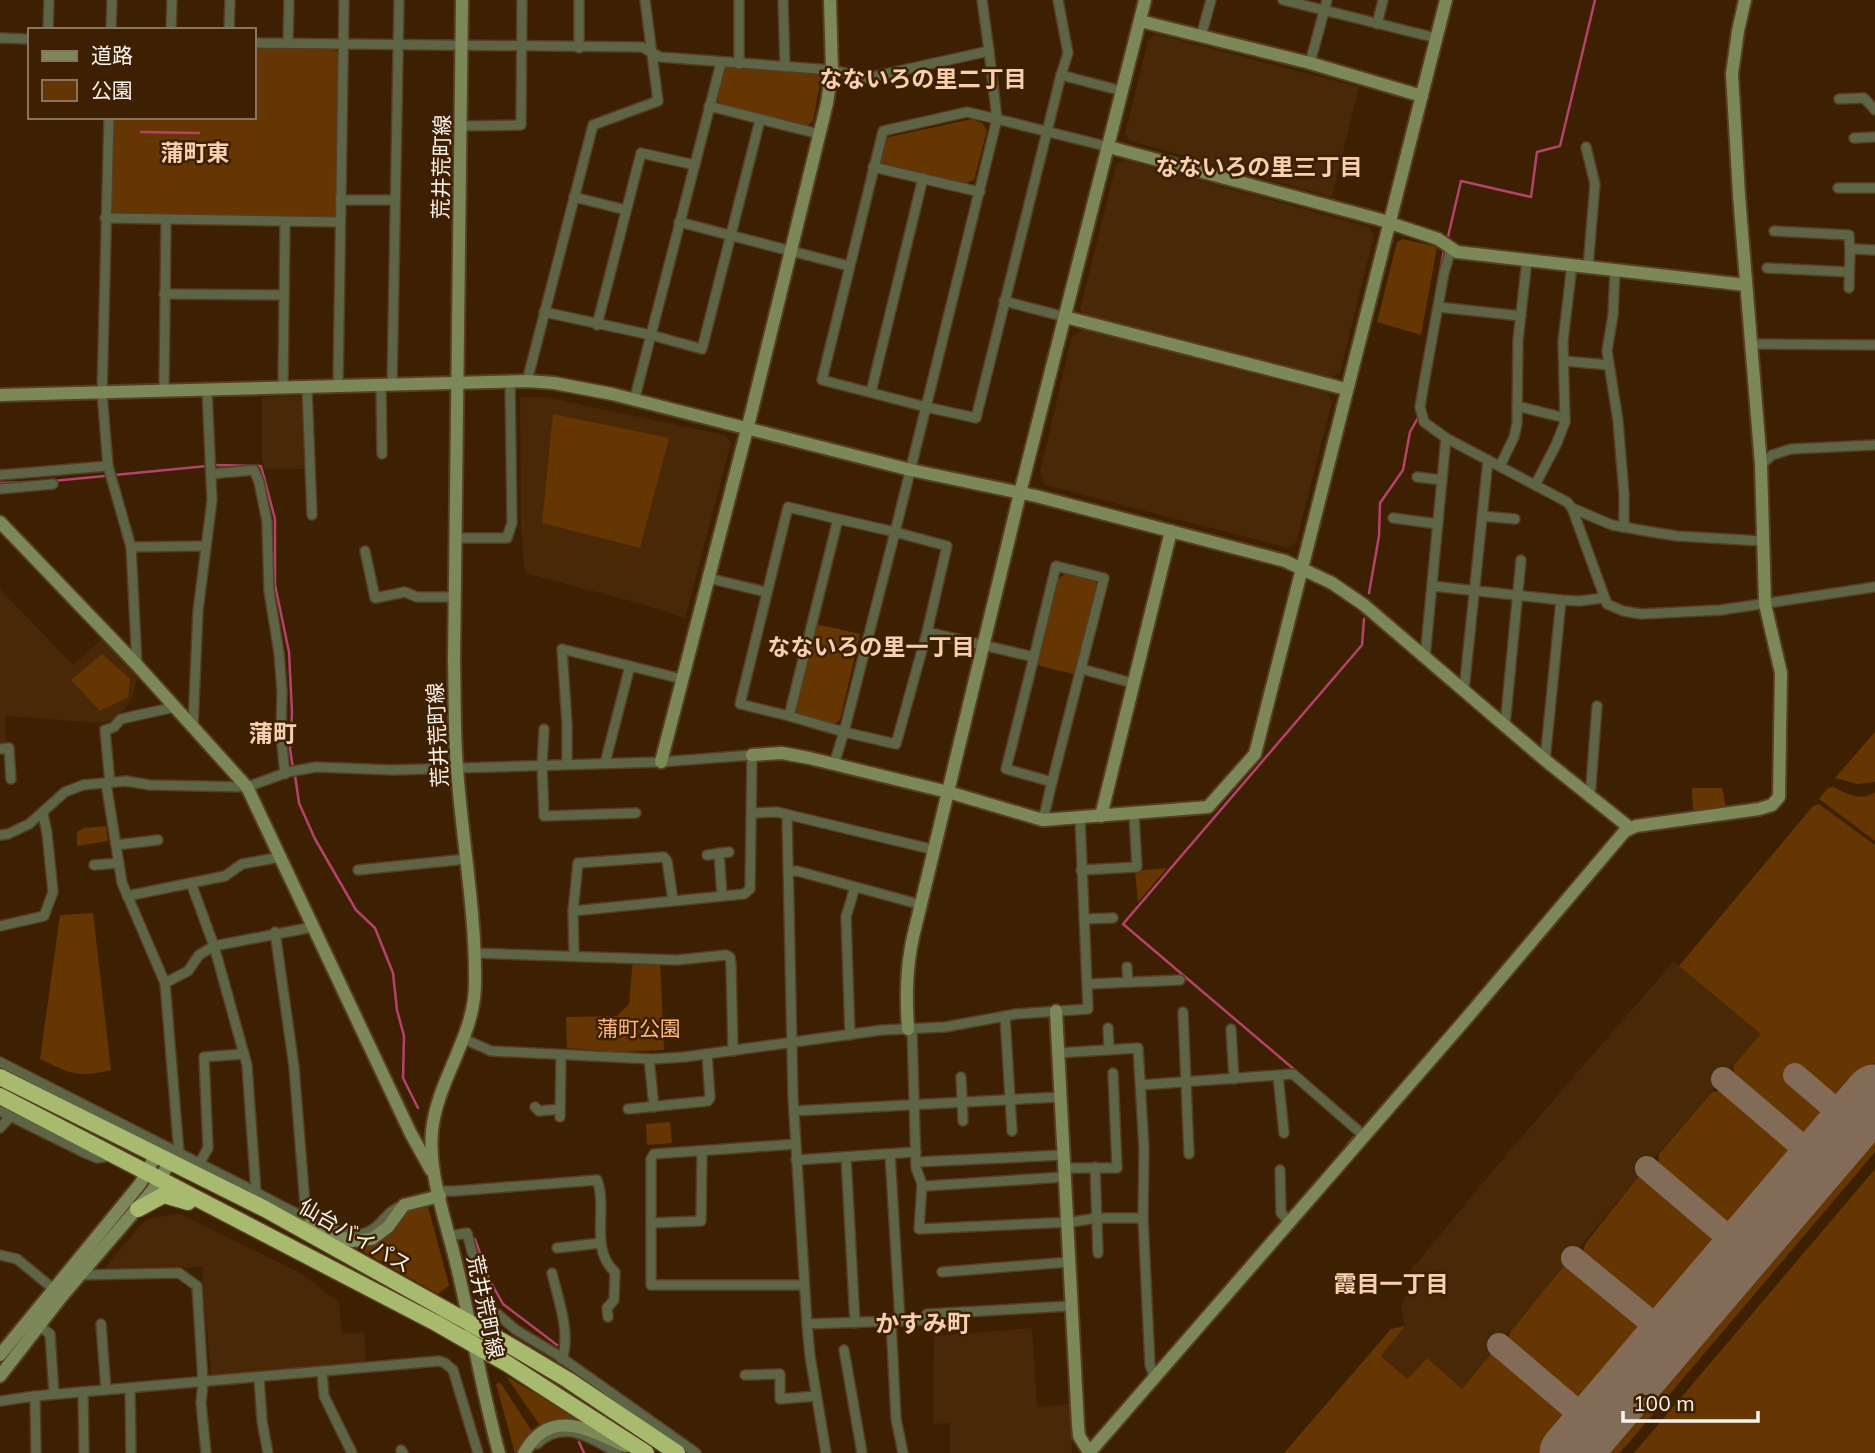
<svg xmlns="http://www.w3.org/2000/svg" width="1875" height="1453" font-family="Mulish,'Noto Sans JP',sans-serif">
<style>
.built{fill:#492807}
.green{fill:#653602}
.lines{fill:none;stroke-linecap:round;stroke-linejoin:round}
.stream{stroke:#b4426d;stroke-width:2.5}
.taxiway{stroke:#826c58;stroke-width:24}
.runway{stroke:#826c58;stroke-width:61}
.street-casing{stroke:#573d23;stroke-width:12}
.secondary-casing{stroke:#573d23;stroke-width:16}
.highway-casing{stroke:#573d23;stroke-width:19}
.street{stroke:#5e6547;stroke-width:9}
.secondary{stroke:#7c8857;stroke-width:12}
.highway{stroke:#a8ba6d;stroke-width:16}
.labels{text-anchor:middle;stroke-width:5;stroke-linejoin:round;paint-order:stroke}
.street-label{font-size:21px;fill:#faf3ee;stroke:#3d1f02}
.park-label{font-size:21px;fill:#fdb77d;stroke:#3d1f02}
.neighbourhood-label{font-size:23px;font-weight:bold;fill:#f8d0b1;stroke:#3d1f02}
.quarter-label{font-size:24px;font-weight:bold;fill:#f8d0b1;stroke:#3d1f02}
</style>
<rect width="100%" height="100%" fill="#3d1f02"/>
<g class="built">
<polygon points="1156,34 1359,87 1332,197 1130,141 1125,134 1148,40"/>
<polygon points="1125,160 1369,227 1374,235 1340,373 1332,377 1086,317 1080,309 1116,165"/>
<polygon points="1083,329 1327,393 1332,402 1296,542 1288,548 1045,485 1040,472 1072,336"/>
<polygon points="304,396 305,469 265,470 262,458 262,397"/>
<polygon points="520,397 545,397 725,435 731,443 685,618 634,602 525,573 521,529"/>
<polygon points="0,589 73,665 103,638 138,674 133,696 118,718 100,723 5,716 6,744 0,745"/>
<polygon points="1674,961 1762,1034 1639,1176 1462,1389 1427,1358 1409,1379 1381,1356 1405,1326 1401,1304 1415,1284 1406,1276 1506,1155"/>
<polygon points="179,1213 300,1273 339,1302 342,1334 364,1332 366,1365 216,1378 211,1374 202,1280 203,1267 103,1270 146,1219"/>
<polygon points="1032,1328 1037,1407 1071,1404 1072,1453 950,1453 950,1423 933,1424 934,1336"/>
</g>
<g class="green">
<polygon points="254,49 331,49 339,52 340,222 114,216 110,211 113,117 254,117"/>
<polygon points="727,65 817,73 821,78 813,121 807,126 720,104 715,97 724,68"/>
<polygon points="972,119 982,123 987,130 974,180 964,184 882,165 878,159 882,143 889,137"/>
<polygon points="1403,239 1437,247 1421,335 1377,322 1397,242"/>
<polygon points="553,414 669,438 640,548 542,523"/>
<polygon points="1066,573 1095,581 1098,586 1077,675 1037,665 1058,579"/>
<polygon points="816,624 860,634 840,720 834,724 797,715 794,711"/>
<polygon points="102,654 130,679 128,697 100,711 71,680"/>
<polygon points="1875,732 1875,782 1857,784 1835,778"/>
<path d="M1833 787C1847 794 1861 802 1875 792V841L1819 799 1828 788Z"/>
<polygon points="1692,788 1722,788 1726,807 1722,811 1693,813"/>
<polygon points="1819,804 1875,845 1875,1063 1841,1103 1832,1099 1795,1070 1790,1076 1826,1107 1829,1117 1815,1134 1803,1136 1794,1133 1737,1085 1733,1075 1734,1065 1761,1034 1679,966 1813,806"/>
<polygon points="106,826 108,841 77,846 77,832 84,828"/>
<polygon points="1167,868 1138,902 1135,871"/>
<path d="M93 913 111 1070C76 1078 72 1074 40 1059L60 915Z"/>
<polygon points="633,958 660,959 664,1050 621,1052 567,1048 566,1017 617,1016 629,1004"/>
<polygon points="1721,1090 1726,1091 1787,1142 1791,1154 1787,1166 1743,1218 1732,1224 1721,1223 1661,1172 1658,1164 1659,1154 1712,1092"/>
<polygon points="670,1122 672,1143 647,1145 646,1124"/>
<polygon points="1875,1124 1875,1152 1620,1453 1594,1453"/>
<polygon points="1875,1169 1875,1453 1634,1453"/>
<polygon points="1639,1176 1653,1180 1712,1232 1716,1243 1714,1253 1665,1309 1646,1310 1585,1259 1583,1252 1585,1244"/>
<polygon points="427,1203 449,1285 438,1294 355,1247 407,1208"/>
<polygon points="1570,1265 1576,1266 1637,1318 1642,1328 1640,1338 1591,1396 1582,1399 1569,1396 1512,1348 1508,1340 1510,1332 1563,1267"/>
<path d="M1405 1326 1381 1356 1408 1379 1427 1358 1462 1389 1491 1354H1500L1562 1407C1573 1426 1554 1439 1543 1453H1284L1391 1329Z"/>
<polygon points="506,1376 577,1418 541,1427"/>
<polygon points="500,1382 533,1433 526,1439 517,1453 515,1453 496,1384"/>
</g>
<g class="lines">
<g class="stream">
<polyline points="141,132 199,133"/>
<polyline points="1447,241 1461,181 1531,197 1537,152 1560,146 1595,0"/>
<polyline points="1436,292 1444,250"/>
<polyline points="214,465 261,466 275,519 275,585 289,652 292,713 290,749 293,768"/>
<polyline points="53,481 207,466"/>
<polyline points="0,483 26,482"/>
<polyline points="1369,593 1379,536 1380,503 1403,470 1410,432 1419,416"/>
<polyline points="295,775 299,803 315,839 356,910 375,928 393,973 397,1010 404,1036 403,1078 418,1108"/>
<polyline points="1296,1071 1123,924 1362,645 1364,619"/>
<polyline points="1319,1091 1362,1128"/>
<polyline points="1347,1145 1354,1137"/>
<polyline points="475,1239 489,1279 503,1304 557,1345"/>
<polyline points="579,1442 584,1453"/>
</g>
<g class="taxiway">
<polyline points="1795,1075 1851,1123"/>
<polyline points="1723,1079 1819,1161"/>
<polyline points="1647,1168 1743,1250"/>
<polyline points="1573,1258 1669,1337"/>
<polyline points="1499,1345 1594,1426"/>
</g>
<polyline class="runway" points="1570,1453 1875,1095"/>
<g class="street-casing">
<g id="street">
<polyline points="579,0 579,48"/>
<polyline points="783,0 785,67"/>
<polyline points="1058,0 1068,53 1061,75 1122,91"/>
<polyline points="1283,0 1436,38"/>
<polyline points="1377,24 1383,0"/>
<polyline points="48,30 49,0"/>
<polyline points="111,30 112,0"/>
<polyline points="171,30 172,0"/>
<polyline points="229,30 230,0"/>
<polyline points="1201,36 1211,0"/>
<polyline points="0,38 30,39"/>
<polyline points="254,43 642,47 660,57 832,70 867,78 989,51 982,0"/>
<polyline points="288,43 289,0"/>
<polyline points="989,51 997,119 1109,147"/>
<polyline points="1310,63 1327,0"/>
<polyline points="739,64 739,0"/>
<polyline points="1839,99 1864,98 1875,110"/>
<polyline points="709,106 819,134"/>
<polygon points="967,112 997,119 926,407 822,380 883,131"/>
<polyline points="109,117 102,393 108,466 131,547 137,665"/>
<polyline points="462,126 521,125 522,0"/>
<polyline points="1854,138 1875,137"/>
<polyline points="1586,147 1595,184 1588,267"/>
<polyline points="873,167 980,192"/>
<polyline points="1838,188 1875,188"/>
<polyline points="574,197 626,210"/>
<polyline points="340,200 395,200"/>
<polyline points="105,218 340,222"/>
<polyline points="679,222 849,266"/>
<polyline points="1774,231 1849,235 1850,252"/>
<polyline points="1451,249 1444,273 1424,383 1420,407 1424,422 1446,438 1567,502 1572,508 1607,604 1623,611 1641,614 1721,610 1875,587"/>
<polyline points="1767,268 1849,272"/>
<polyline points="1615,270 1613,315 1607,351 1618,421 1624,494 1624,527"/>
<polyline points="1849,288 1850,252 1854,249 1875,250"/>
<polyline points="164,294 284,295"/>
<polyline points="1004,301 1065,317"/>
<polyline points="1438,307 1521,316"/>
<polyline points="544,312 651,335 702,349 760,120"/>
<polyline points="597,325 641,153 695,165"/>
<polyline points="1752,344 1875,345"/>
<polyline points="1564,361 1609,365"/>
<polyline points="527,381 593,125 658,101 645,0"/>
<polyline points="338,386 344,0"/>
<polyline points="381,386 382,454"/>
<polyline points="392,386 399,0"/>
<polyline points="283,388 285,222"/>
<polyline points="307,388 312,515"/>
<polyline points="164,390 166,221"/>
<polyline points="871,392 923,178"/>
<polyline points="634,401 721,63"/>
<polyline points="1517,406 1565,418"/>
<polyline points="1761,465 1772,455 1791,449 1875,445"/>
<polyline points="1500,466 1514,437 1517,424 1518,340 1527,260"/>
<polyline points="211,474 254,470 259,482 267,522 269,591 279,653 282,691 281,735 285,774"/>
<polyline points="0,475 108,466"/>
<polyline points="1417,477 1442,480"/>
<polyline points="1535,485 1556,445 1565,422 1563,341 1572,265"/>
<polyline points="0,489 53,484"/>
<polyline points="1572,508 1612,525 1646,531 1677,536 1761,541"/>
<polyline points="1482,516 1515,519"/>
<polyline points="1393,518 1438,524"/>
<polyline points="456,538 507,538 512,523 510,382"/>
<polyline points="131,547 206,546"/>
<polyline points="365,551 375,598 405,592 417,597 455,597"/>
<polyline points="708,578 766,592"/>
<polyline points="1432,586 1561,600 1579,601 1604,598"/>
<polyline points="927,632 896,744 844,732 895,532 947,546 927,632 1034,657 1056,566 1104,578 1052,782 1006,769 1034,657"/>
<polyline points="1425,657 1446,438"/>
<polyline points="1082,669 1132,683"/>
<polyline points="1464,690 1488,460"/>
<polyline points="789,716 740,704 788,507 838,519"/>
<polyline points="1505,725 1521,560"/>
<polyline points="193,726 198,611 212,500 207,390"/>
<polyline points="544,729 542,765 544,816 636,813"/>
<polyline points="0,749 9,748 11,779"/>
<polyline points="1545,760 1561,600"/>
<polyline points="605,763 630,666"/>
<polyline points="567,764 567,724 562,649 682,679"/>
<polyline points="834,764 844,732 789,716 838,519 895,532 926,407 976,418 1061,75"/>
<polyline points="106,783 122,883 165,983 179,1153"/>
<polyline points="110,783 105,730 114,727 121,719 175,707"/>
<polyline points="1590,798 1597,706"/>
<polyline points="751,813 777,812 935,850"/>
<polyline points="787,815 793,1097 807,1324"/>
<polyline points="1043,820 1052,782"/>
<polyline points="0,835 8,834 29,824 65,792 83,785 126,781 150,785 247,787 288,772 316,767 393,770 661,762 752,755 750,889 744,894 573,911"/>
<polyline points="116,845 158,840"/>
<polyline points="719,853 722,896"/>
<polyline points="707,855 729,852"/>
<polyline points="94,865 119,863"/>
<polyline points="358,870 467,859"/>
<polyline points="1081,870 1137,867 1134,814"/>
<polyline points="788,872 797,871 922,905"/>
<polyline points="191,883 214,946 247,1065 256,1192"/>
<polyline points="127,896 225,876 242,864 281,857"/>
<polyline points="1084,919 1113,918"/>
<polyline points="0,926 44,916 53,892 47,833 43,814"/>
<polyline points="275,932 294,1067 306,1217"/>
<polyline points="474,953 677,960 726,955 730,957 731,964 733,1051"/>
<polyline points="574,956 573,911 578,863 664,857 667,861 673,900"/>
<polyline points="1127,967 1128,982"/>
<polyline points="165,983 188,971 199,955 214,946 313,927"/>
<polyline points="1088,984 1180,980"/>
<polyline points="1183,1012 1189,1154"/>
<polyline points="1005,1016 1012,1131"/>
<polyline points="1108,1028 1109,1050"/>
<polyline points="912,1029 916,1168 922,1184 926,1186 1064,1177"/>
<polyline points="1231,1029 1234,1079"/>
<polyline points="850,1035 846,917 855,887"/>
<polyline points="462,1038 491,1051 652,1059 684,1057 882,1030 945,1027 1016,1014 1088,1009 1080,818"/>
<polyline points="1058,1053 1138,1048 1144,1149 1143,1218 1150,1365 1155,1379"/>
<polyline points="649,1059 654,1107"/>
<path d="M0 1062C81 1103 161 1144 242 1185 268 1198 333 1237 360 1234 380 1232 384 1211 402 1206"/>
<polyline points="1278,1076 1284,1133"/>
<polyline points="961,1077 963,1121"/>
<polyline points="1141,1085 1293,1074 1363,1135"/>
<polyline points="535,1107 539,1111 560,1109"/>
<polyline points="628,1109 708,1101 710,1098 707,1054"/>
<polyline points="0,1111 85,1153 97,1158 111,1156"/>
<polyline points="794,1111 1060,1097"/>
<polyline points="560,1117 561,1055"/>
<polyline points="0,1128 10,1117"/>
<polyline points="796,1144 654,1154 651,1159 651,1285 804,1285"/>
<polyline points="890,1154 900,1321"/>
<polyline points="846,1157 855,1323"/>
<polyline points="796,1160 916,1152"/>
<polyline points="916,1162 1063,1155"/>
<polyline points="199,1164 208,1148 204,1057 242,1054"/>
<polyline points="1095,1167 1098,1253"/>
<polyline points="1063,1168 1117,1168 1113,1073"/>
<polyline points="1280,1170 1281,1213 1289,1221"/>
<polyline points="922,1184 919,1229 1072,1222 1097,1218 1143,1218"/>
<path d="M439 1191H455L597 1180C608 1209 589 1249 615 1272L614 1300 607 1308 608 1317"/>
<polyline points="651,1223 701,1221 702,1151"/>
<polyline points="450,1236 467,1233 483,1293 487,1303 494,1311 516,1330 556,1354 696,1453"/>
<polyline points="557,1248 601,1243"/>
<polyline points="0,1255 17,1259 56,1291"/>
<polyline points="942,1272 1069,1262"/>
<path d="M552 1273C558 1299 571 1333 562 1359"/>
<polyline points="76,1275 179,1273 197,1286 203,1382 201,1403 206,1453"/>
<polyline points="891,1321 896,1419 903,1453"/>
<polyline points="101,1324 106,1390"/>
<polyline points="39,1326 50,1334 54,1394"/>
<polyline points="844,1350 862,1453"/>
<polyline points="322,1372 324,1396 352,1453"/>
<polyline points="745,1375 780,1374 780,1399 816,1396"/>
<polyline points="259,1378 262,1421 268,1453"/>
<polyline points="130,1388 131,1453"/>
<polyline points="83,1392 84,1453"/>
<polyline points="35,1396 36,1453"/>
<polyline points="0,1401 35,1396 439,1361 445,1363 453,1370 478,1453"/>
<path d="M537 1444C564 1418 591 1438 617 1453"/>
<polyline points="401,1450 403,1453"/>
<polyline points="826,1453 810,1356 807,1324 923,1320 927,1314 1071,1306"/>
</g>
</g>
<g class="secondary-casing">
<g id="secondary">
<path d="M462 0 454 661C455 697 454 732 457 768 462 840 476 912 475 984 475 1036 437 1080 432 1131 428 1176 447 1223 457 1267 472 1329 482 1391 499 1453"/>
<polyline points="1140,21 1310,63 1422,96"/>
<polyline points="1109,147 1378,219 1438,239 1457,252 1746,285"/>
<polyline points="1065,317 1346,389"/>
<polyline points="0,395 527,381 554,383 612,394 911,470 1036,496 1285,561 1332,583 1364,605 1545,760 1630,828"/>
<polyline points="0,522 137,665 247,787 411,1134 431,1170"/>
<polyline points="752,755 782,753 809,758 948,792 1043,820 1208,807 1255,754 1446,0"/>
<polyline points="661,762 751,414 827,103 832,70 830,0"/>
<polyline points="1101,816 1171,531"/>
<polyline points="1056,1011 1078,1425 1079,1436 1089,1452"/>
<path d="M908 1029C906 997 906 969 913 937L1020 493 1145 0"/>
<polyline points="308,1226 352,1241 372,1239 388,1227 404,1205 440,1196"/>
<polyline points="0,1355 140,1184 156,1155"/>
<polyline points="0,1376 62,1296 152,1191 170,1162"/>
<path d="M524 1453C550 1407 588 1429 625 1446"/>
<polyline points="1089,1453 1465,1020 1625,831 1636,826 1759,809 1772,805 1779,797 1781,673 1765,604 1761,465 1739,195 1732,74 1738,31 1745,0"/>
</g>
</g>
<g class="highway-casing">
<g id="highway">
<polyline points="0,1077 265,1209 511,1346 568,1380 677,1453"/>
<polyline points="0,1096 436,1323 506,1363 646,1453"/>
<polyline points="138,1209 164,1195 188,1202"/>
</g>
</g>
<use href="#street" class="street"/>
<use href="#secondary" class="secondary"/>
<use href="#highway" class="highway"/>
</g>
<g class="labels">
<g class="street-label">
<text transform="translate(442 167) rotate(-89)" y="7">荒井荒町線</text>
<text transform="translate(438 735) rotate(-93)" y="7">荒井荒町線</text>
<text transform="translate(355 1236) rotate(30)" y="7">仙台バイパス</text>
<text transform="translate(485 1307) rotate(78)" y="7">荒井荒町線</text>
</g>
<g class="park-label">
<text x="639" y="1036">蒲町公園</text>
</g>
<g class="neighbourhood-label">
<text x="923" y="87">なないろの里二丁目</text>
<text x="195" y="161">蒲町東</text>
<text x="1259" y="175">なないろの里三丁目</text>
<text x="871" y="655">なないろの里一丁目</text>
<text x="1391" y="1292">霞目一丁目</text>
</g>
<g class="quarter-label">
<text x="273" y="742">蒲町</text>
<text x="923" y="1332">かすみ町</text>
</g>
</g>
<rect x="28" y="28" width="228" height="91" fill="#3d1f02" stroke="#897460" stroke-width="2"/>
<rect x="42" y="51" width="35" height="10" fill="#7c8857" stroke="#897460" stroke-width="2"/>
<text x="91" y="63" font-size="21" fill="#faf3ee">道路</text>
<rect x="42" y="80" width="35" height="21" fill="#653602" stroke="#897460" stroke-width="2"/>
<text x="91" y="98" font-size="21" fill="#faf3ee">公園</text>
<path d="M1623 1411v10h135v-10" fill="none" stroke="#faf3ee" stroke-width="3.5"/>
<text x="1633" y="1411" font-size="21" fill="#faf3ee" stroke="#3d1f02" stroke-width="5" paint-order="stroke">100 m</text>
</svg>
